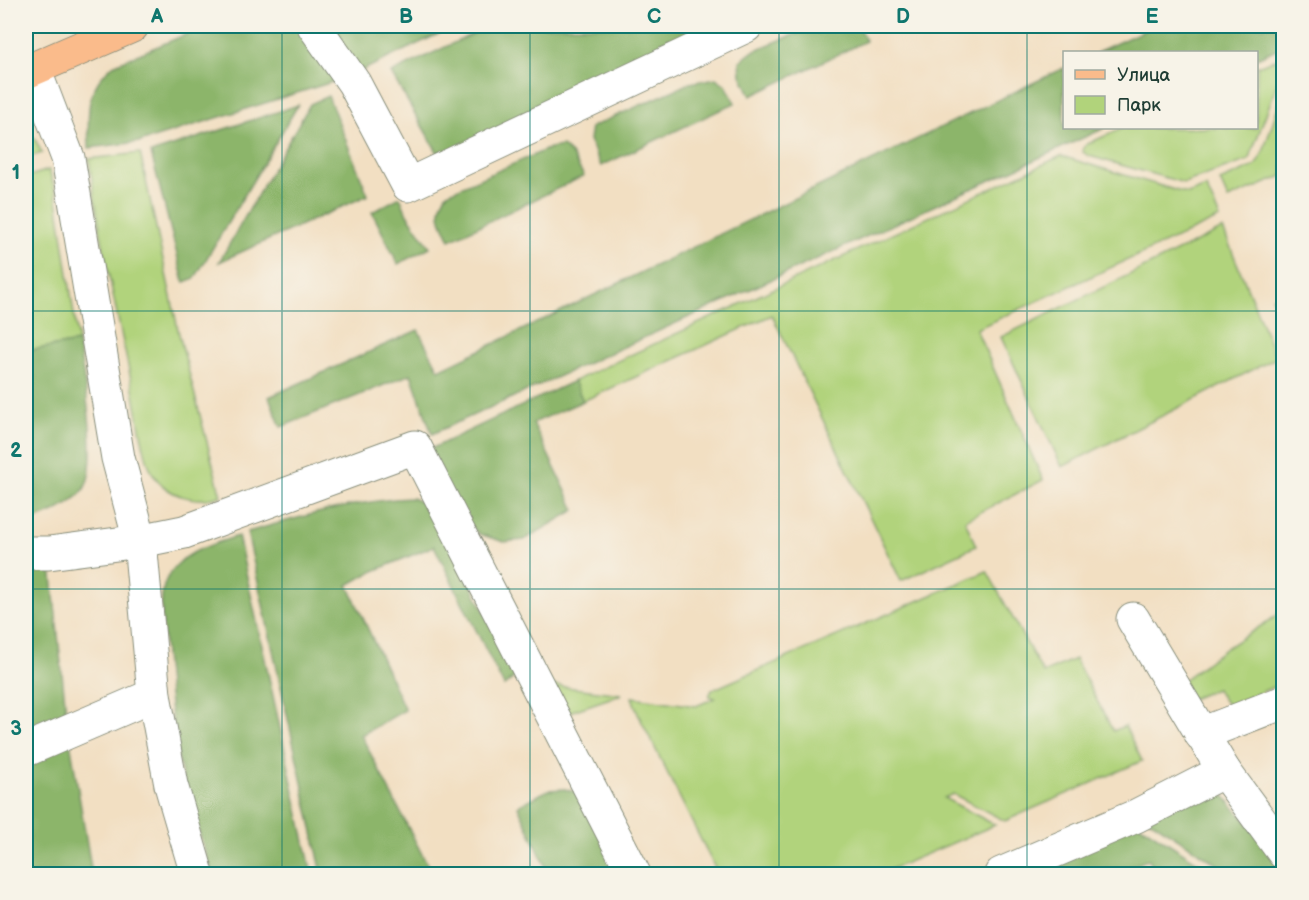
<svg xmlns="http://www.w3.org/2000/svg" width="1309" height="900" font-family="'Balsamiq Sans',sans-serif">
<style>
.green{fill:#b1d37b;stroke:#688858;stroke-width:1.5}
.forest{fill:#8cb56b;stroke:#567950;stroke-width:1.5}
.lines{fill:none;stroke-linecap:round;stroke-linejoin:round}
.minor-casing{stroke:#888e7b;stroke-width:35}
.major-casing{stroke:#888e7b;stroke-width:35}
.minor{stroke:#fff;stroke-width:33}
.major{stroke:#fabb8b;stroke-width:33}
.grid{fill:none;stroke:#0f766e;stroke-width:1.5;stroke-opacity:0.55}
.neatline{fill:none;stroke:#0f766e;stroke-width:2}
.grid-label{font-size:20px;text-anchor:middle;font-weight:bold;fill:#0f766e}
</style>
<rect width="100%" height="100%" fill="#f7f3e8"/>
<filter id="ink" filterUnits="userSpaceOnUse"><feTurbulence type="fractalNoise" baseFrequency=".0167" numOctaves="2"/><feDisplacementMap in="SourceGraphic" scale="12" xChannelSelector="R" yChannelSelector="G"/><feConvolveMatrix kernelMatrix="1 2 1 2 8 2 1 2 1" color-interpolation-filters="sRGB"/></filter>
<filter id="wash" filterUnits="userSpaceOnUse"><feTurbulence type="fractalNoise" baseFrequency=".008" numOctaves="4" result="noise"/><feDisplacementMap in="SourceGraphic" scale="24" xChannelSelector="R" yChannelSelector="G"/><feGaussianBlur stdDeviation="1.35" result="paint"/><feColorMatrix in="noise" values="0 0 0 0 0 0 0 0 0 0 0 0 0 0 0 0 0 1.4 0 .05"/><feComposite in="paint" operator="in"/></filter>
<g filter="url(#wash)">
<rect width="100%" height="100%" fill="#f2dfc2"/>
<g class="green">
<polygon points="1274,60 1279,61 1283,68 1249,160 1184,183 1089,156 1083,152 1083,148 1087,144 1123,128 1256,128 1257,66"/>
<polygon points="1283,92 1283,176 1228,199 1220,181 1255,166 1262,155"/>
<polygon points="26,134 35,139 42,153 26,158"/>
<path d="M140 153 179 334 221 496C197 504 167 497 153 474 143 458 137 409 133 389 117 313 99 236 89 159Z"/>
<polygon points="1061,156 1188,194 1206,187 1220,218 976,329 1043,480 965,520 976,546 901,581 772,315 583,401 574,381"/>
<polygon points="49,170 56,193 78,342 26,351 26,177"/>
<polygon points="1223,229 1276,358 1062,467 1001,337"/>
<polygon points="1283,293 1283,325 1272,298"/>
<polygon points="987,571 1043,673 1075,659 1113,731 1125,726 1142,761 1005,821 953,794 944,798 995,825 880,874 718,874 638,714 632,697 696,706 715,698 709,696 712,690"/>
<polygon points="1283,593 1283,683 1228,706 1216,689 1191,699 1182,681 1226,648 1278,615"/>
<polygon points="541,684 622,694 558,716"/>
</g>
<g class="forest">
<path d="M206 26H308L345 78 140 142 89 148C88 113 84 90 113 65Z"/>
<polygon points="324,26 455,26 357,73"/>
<polygon points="489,26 729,26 442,160 391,73"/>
<polygon points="816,26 858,26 866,41 751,96 741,75 740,61 755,50"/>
<polygon points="1154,26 1283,26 1283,46 1257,58 1256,52 1097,52"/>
<polygon points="1064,68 1064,128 1105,128 432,434 411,374 281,427 269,397 418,330 439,370"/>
<polygon points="716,78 726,85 735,103 601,166 589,140 591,127 690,83"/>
<polygon points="328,96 368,195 219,262 310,104"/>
<polygon points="298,105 195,278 184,282 151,153"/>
<path d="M562 146 571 154 584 176 450 240C441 219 434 214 447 193L550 148Z"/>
<polygon points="400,197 407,214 430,247 398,264 372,212"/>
<path d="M78 342C83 374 102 468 82 492 68 508 45 516 26 523V351Z"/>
<polygon points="574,381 583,401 533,423 575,510 524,540 504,542 479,534 460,517 426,451"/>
<path d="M412 498 431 506 517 675 504 686 434 546 369 573 348 585 405 710 361 735 432 874H322L247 532C301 517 356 500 412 498Z"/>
<path d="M238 536 312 874H212C203 843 191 811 183 779 172 735 168 688 164 643 163 623 158 599 166 580 180 552 210 545 238 536Z"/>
<polygon points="50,557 66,712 26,728 26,558"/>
<polygon points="70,741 92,874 26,874 26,759"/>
<polygon points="565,789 583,794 627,874 549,874 518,806 548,790"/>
<polygon points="1219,790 1283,864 1283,874 1232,874 1145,817"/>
<polygon points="1136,822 1216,874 1157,874 1149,859 1115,874 1034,874"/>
</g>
</g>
<g filter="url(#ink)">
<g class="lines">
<g class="minor-casing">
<g id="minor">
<polyline points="314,26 354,83 408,185 746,26"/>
<polyline points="34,69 68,158 118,458 140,541 154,695 171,785 197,874"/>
<polyline points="26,553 49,553 140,541 184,532 415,447 634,874"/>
<polyline points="1133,619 1224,771"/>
<polyline points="1201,734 1284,702"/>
<polyline points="26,750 154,695"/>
<polyline points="1001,874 1136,816 1224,771 1284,853"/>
</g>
</g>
<g class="major-casing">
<polyline id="major" points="26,72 132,26"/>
</g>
<use href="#minor" class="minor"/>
<use href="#major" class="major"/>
</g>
</g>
<path class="grid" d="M282 26V874M530 26V874M779 26V874M1027 26V874M26 311H1284M26 589H1284"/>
<rect width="1309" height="900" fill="none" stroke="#f7f3e8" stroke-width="66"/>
<rect x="1063" y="51" width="195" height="78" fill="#f7f3e8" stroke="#a1aaa0" stroke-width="1.5"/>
<rect x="1075" y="70" width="30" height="9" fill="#fabb8b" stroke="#a1aaa0" stroke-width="1.5"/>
<text x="1117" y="81" font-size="18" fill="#1f3d34">Улица</text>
<rect x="1075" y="96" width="30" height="18" fill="#b1d37b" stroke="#a1aaa0" stroke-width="1.5"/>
<text x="1117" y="111" font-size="18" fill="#1f3d34">Парк</text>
<rect x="33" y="33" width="1243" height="834" class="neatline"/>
<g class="grid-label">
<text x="157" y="23">A</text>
<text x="406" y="23">B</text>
<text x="654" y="23">C</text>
<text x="903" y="23">D</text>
<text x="1152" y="23">E</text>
<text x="16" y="179">1</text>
<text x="16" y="457">2</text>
<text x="16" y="735">3</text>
</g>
</svg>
